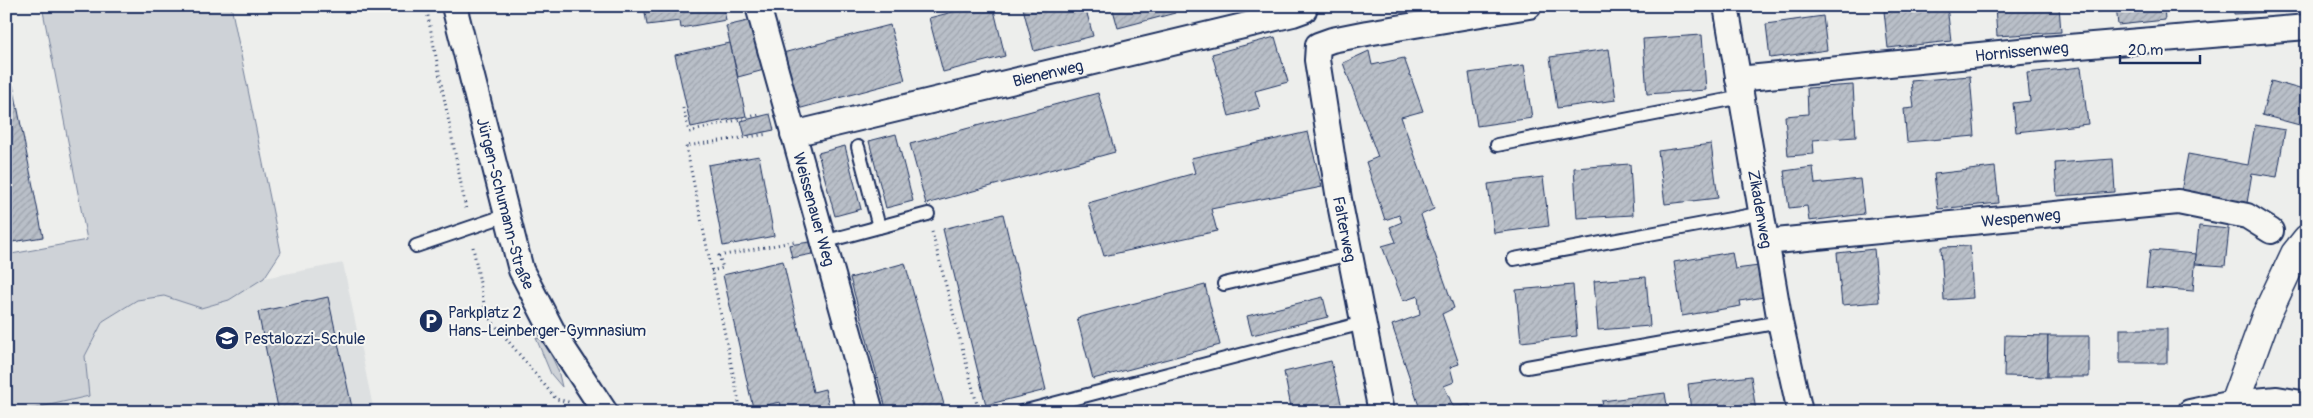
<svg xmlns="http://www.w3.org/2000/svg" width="2313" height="418" font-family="Pangolin,sans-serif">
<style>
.built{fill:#dde0e1}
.green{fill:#ced2d7;stroke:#74809a}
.building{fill:url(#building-hatch);stroke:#1b2f5e}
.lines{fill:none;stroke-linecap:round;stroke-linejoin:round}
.service-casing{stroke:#1b2f5e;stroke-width:16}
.minor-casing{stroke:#1b2f5e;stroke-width:28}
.secondary-casing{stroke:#1b2f5e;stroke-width:31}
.path{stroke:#1b2f5e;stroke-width:3;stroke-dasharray:1 4;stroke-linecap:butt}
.service{stroke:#f6f6f2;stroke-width:12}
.minor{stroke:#f6f6f2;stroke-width:24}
.secondary{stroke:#f6f6f2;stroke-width:28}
.labels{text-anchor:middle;stroke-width:4;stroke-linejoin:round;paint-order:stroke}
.street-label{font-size:16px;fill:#1b2f5e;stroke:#f6f6f2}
.poi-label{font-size:16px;fill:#1b2f5e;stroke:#f6f6f2;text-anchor:start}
</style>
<defs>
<pattern id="building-hatch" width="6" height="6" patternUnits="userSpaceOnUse" patternTransform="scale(1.25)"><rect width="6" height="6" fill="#b9bfc8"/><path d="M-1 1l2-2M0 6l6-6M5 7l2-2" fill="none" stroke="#9ea4ae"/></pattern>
</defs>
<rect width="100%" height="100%" fill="#edeeec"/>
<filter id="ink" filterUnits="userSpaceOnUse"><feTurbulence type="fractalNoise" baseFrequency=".02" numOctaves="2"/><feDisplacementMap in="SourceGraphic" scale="10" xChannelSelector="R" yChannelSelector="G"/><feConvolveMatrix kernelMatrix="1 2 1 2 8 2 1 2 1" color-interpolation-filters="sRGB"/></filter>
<g filter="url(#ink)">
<polygon class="built" points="343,263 374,412 19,412 89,396 85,356 103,321 137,300 164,296 201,308 229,300 264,278"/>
<g class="green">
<polygon points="42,6 231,6 281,252 264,278 229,300 201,308 164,296 137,300 103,321 85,356 89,396 19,412 6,412 6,255 87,240"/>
<polygon points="536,338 544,340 558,370 562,387 551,374"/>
</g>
<g class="building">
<polygon points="644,6 723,6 726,20 681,28 680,21 647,25"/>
<polygon points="976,6 993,6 1005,56 943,72 929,18"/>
<polygon points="1030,6 1085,6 1093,36 1034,51 1023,8"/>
<polygon points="1112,6 1174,6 1175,13 1118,28"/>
<polygon points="1934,6 1947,6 1951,41 1888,48 1884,11"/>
<polygon points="1995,6 2059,6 2061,32 1997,36"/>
<polygon points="2096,6 2116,6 2116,10 2097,12"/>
<polygon points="2116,6 2164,6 2165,20 2118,25"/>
<polygon points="2234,6 2290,6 2291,11 2234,14"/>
<polygon points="1823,16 1827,50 1770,58 1766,24"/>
<polygon points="752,20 764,70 738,77 726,26"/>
<polygon points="890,25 905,80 794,110 779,54"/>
<polygon points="1702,35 1706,90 1647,94 1643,39"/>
<polygon points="1275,37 1288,82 1255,91 1260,108 1229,116 1212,54"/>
<polygon points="730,43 746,116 691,127 675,55"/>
<polygon points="1609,49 1616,100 1557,108 1550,57"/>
<polygon points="1369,51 1372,65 1404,58 1423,111 1401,117 1434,209 1421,215 1454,308 1442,314 1459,364 1450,367 1454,382 1444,386 1453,406 1470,405 1473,412 1421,412 1392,325 1420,315 1418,296 1403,301 1382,246 1396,242 1390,227 1402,222 1399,215 1385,220 1366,162 1378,157 1343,63"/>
<polygon points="1524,65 1532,118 1477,126 1469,73"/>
<polygon points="2081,67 2088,124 2016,132 2013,103 2030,101 2027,73"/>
<polygon points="1970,76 1975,136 1907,142 1904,109 1914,108 1911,81"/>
<polygon points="2271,81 2307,91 2307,127 2262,115"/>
<polygon points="13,85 43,237 6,243 6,86"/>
<polygon points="1853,85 1856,137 1813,140 1814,154 1788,156 1785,116 1808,114 1807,88"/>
<polygon points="1098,93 1115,152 926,204 910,144"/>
<polygon points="770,114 774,130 745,136 741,121"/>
<polygon points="2255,125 2285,130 2277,177 2252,173 2247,203 2181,192 2188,154 2248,165"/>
<polygon points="1308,132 1322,187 1211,209 1217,231 1104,256 1088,203 1195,173 1191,158"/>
<polygon points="896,134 913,201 886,208 869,141"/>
<polygon points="1711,144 1718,198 1665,204 1658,151"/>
<polygon points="845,146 861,209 835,216 818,153"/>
<polygon points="759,156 774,236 723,246 708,165"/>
<polygon points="2113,159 2115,192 2057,196 2055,163"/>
<polygon points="1630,164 1633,215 1577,218 1574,168"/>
<polygon points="1813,167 1815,184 1860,179 1864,214 1809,221 1807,206 1789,208 1784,171"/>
<polygon points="1995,167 1999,203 1938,209 1934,174"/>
<polygon points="1543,177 1549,226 1494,233 1488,184"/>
<polygon points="1003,214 1046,390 986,405 943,229"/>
<polygon points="2199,226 2229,229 2225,266 2195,264"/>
<polygon points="810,242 812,254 792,258 789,245"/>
<polygon points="1970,246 1973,298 1944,300 1941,247"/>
<polygon points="1874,249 1879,302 1842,305 1837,253"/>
<polygon points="2150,250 2196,254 2193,291 2146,287"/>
<polygon points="1732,252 1735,269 1759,266 1764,297 1740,301 1741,306 1682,316 1674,262"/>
<polygon points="783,261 813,392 825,389 830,410 782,412 780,402 753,408 723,275"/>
<polygon points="905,263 946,412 887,412 850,278"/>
<polygon points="1646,277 1650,326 1598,330 1594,281"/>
<polygon points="1205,285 1220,345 1093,379 1077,318"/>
<polygon points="1573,285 1577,336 1521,342 1516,290"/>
<polygon points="328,297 353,412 279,412 258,312"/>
<polygon points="1323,297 1328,317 1252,335 1247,316"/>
<rect x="2120" y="329" width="47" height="34"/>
<polygon points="2005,335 2048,336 2047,377 2004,376"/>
<polygon points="2048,336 2089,336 2089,377 2047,377"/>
<polygon points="1331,361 1342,407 1323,412 1292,412 1284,372"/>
<polygon points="1751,376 1756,412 1691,412 1688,384"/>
<polygon points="1665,393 1668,412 1604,412 1602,401"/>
</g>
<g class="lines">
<g class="service-casing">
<g id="service">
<polyline points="1497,145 1742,97"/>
<polyline points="858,147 879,227"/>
<polyline points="823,242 928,214"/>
<polyline points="416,246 507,215"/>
<polyline points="1514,259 1763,213"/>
<polyline points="1224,284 1350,254"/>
<polyline points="1527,367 1780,322"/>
<polyline points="1022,412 1363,323"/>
</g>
</g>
<g class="minor-casing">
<g id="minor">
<path id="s1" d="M454 6 521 270 555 336 605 412"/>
<path id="s2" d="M758 6 871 412"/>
<path id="s3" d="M1726 6 1780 322 1800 412"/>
<path id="s4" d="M1738 79 2020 51 2307 27"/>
<path id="s5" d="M793 134 1293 14 1304 10 1305 6"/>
<path id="s6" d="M1766 242 2178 202 2247 216 2271 231"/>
<polyline points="1381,412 1339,199 1317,60 1318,45 1332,40 1367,33 1529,6"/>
<polyline points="2190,412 2233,403 2277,399 2307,404"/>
</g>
</g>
<g class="secondary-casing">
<polyline id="secondary" points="2231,412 2266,316 2295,254 2307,239"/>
</g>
<g class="path">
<polyline points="426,6 466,209"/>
<polyline points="683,108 689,132 761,114"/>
<polyline points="932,232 979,412"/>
<polyline points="473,247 486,314 556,399 569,402"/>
<polyline points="711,271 723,268 719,256 797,241"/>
<polyline points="741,412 686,146 768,134"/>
</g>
<use href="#service" class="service"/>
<use href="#minor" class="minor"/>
<use href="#secondary" class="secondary"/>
</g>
</g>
<defs>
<g id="parking-disc" transform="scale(1.25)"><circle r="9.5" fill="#1b2f5e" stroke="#f6f6f2"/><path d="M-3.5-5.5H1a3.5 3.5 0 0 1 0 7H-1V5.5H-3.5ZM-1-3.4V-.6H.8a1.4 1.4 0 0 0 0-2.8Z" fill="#fff"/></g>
<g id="school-disc" transform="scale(1.25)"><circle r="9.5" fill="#1b2f5e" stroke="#f6f6f2"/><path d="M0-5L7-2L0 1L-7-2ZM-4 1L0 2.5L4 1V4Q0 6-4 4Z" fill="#fff"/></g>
</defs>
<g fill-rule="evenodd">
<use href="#parking-disc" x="431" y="321"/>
<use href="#school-disc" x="227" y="338"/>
</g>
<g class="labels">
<g class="street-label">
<text dy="6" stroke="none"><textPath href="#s4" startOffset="285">Hornissenweg</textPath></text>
<text dy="6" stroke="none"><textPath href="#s5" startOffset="262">Bienenweg</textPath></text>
<text dy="6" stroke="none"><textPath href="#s1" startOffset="204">Jürgen-Schumann-Straße</textPath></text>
<text dy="6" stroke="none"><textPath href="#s2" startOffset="211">Weissenauer Weg</textPath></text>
<text dy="6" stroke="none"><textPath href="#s3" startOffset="206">Zikadenweg</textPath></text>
<text dy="6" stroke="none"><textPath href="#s6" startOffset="256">Wespenweg</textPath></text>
<text transform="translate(1345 229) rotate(79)" y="6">Falterweg</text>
</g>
<g class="poi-label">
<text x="448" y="318">Parkplatz 2<tspan x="448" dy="18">Hans-Leinberger-Gymnasium</tspan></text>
<text x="244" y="344">Pestalozzi-Schule</text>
</g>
</g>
<rect width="2313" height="418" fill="none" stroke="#f6f6f2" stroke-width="25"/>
<rect x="12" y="12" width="2288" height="393" fill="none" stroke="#1b2f5e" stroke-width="2" filter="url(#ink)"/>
<path d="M2120 55v8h80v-8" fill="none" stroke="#1b2f5e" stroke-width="2.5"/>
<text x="2128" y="55" font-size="15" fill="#1b2f5e" stroke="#f6f6f2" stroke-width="4" paint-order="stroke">20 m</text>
</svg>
